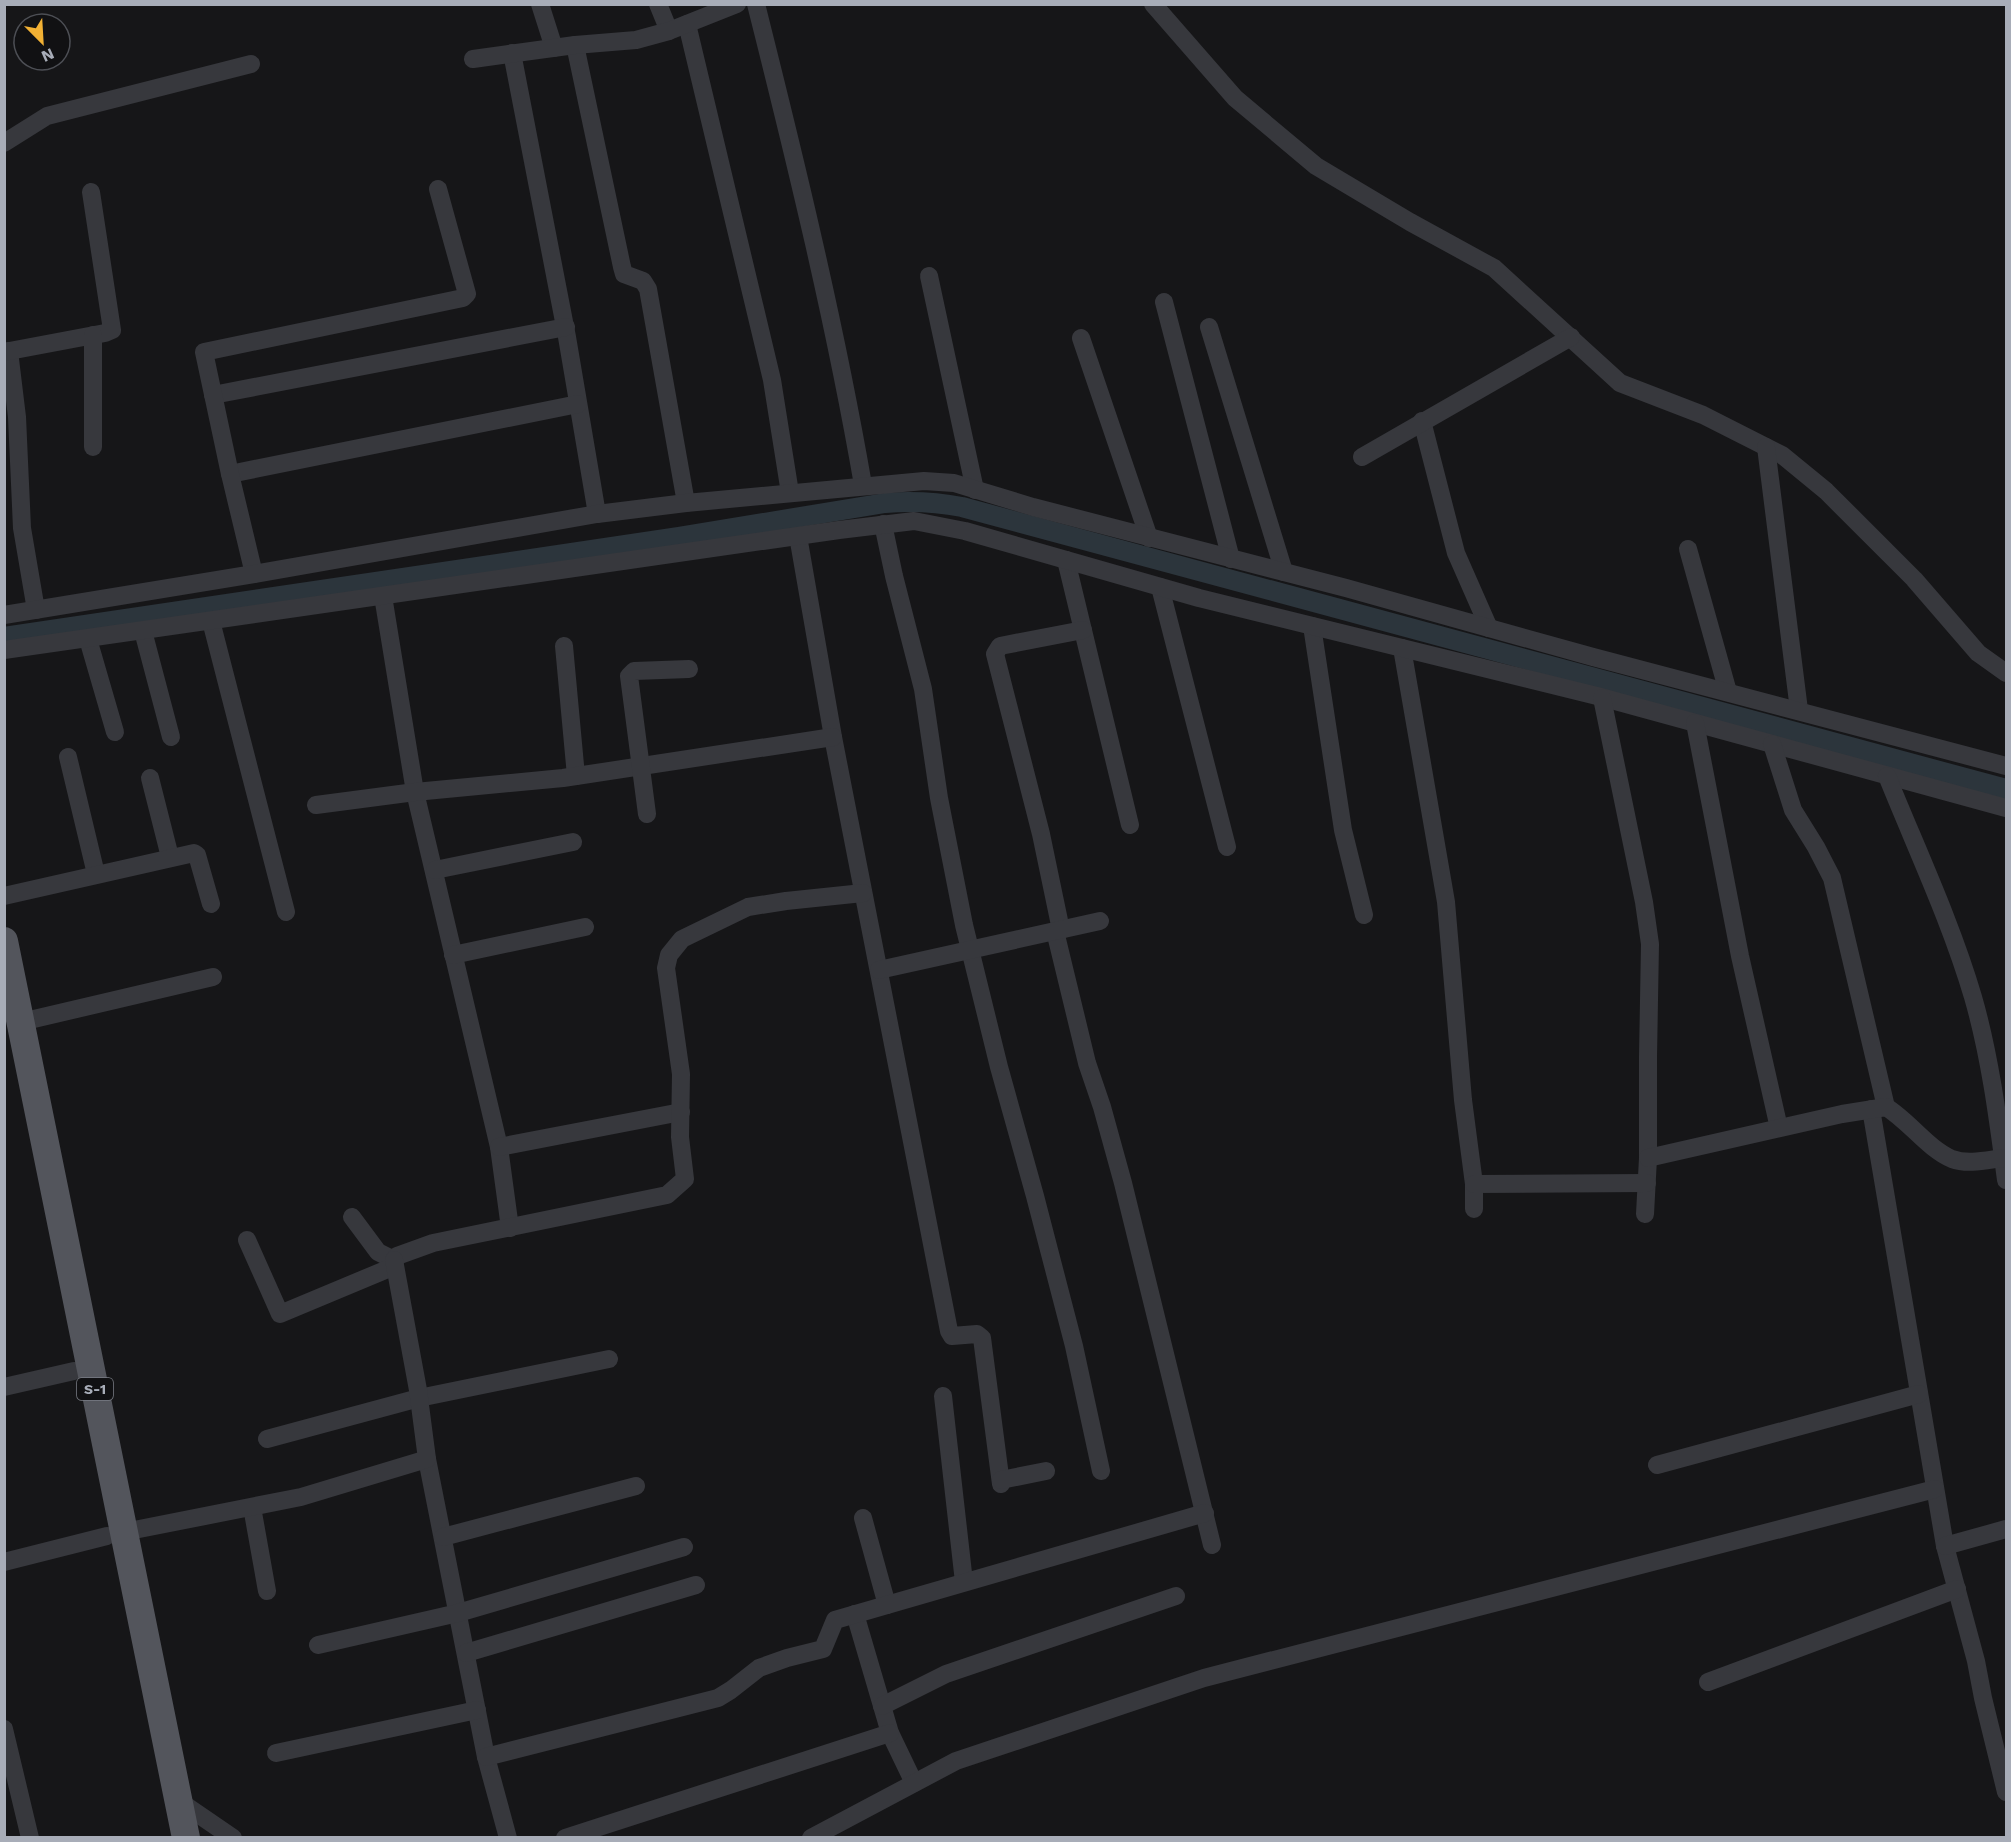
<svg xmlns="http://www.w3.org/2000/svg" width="2011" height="1842" font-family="'Work Sans',sans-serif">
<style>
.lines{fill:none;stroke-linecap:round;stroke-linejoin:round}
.canal{stroke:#2c353c;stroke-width:20}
.minor{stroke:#37383d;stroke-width:18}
.primary{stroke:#53555c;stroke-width:28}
.labels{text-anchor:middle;stroke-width:5;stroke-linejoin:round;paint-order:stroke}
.shield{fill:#111113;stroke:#7b7e86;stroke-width:1.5}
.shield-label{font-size:14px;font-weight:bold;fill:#a8adb8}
</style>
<rect width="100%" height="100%" fill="#161618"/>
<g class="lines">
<path class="canal" d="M4 637 679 537 885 503C911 501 936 502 962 507L2006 789"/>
<g class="minor">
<polyline points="540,4 554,48"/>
<polyline points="658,4 669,31"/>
<path d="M756 4C796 163 835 323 863 485"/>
<polyline points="1153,4 1235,98 1316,166 1410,222 1494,268 1620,383 1703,415 1782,455 1826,491 1914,579 1978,653 2006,673"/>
<polyline points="687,24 772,380 790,493"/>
<polyline points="575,45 622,267 624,274 643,281 648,289 686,503"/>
<polyline points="512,53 567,337 597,514"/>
<polyline points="473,59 575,45 636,40 669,31 737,4"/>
<polyline points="4,143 47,116 251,64"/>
<polyline points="929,276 975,490"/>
<polyline points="1164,302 1231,559"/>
<polyline points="1209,327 1284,572"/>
<polyline points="1081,338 1149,538"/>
<polyline points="9,351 17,417 22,528 36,610"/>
<polyline points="4,352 105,333 112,330 91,192"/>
<polyline points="213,395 566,327"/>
<polyline points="1422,421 1456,553 1489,628"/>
<polyline points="93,447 93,335"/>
<polyline points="1766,447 1799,710"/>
<polyline points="1362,457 1571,337"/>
<polyline points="230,474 578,404"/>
<polyline points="883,524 894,576 923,689 939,798 964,925 999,1067 1035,1196 1074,1346 1101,1471"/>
<polyline points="798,536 833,737 949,1331 952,1336 977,1334 982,1338 1001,1484"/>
<polyline points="1688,549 1728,692"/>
<polyline points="1066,560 1130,825"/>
<polyline points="254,574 230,474 204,352 463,298 467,294 438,189"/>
<polyline points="1160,587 1227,847"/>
<polyline points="383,596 415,792 499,1147 510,1228"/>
<polyline points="4,615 254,574 597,514 686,503 924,481 954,483 1033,507 1346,588 1593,657 2006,766"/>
<polyline points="211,621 286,912"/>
<polyline points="1312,626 1343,830 1364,915"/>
<polyline points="143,631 171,737"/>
<polyline points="88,639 115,732"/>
<polyline points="564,646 576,776"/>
<polyline points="1402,648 1446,902 1463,1100 1474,1184 1474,1209"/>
<polyline points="4,650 839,530 914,521 965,531 1199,598 1597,696 2006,808"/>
<polyline points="1602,698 1644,902 1650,944 1648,1057 1648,1158 1645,1214"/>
<polyline points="1695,723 1740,956 1779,1128"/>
<polyline points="1772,744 1793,810 1816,847 1832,878 1886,1107"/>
<polyline points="68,757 96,874"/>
<path d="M1887 776C1916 848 1951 922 1973 997 1990 1056 1998 1119 2006 1180"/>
<polyline points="150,778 170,857"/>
<polyline points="316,805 415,792 563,778 833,737"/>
<polyline points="647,814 629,676 634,671 689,669"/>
<polyline points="435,870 573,842"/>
<polyline points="4,896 194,853 197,855 211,904"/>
<polyline points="1061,930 1041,834 995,654 1000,646 1083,630"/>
<polyline points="1055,931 1087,1063 1102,1107 1123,1183 1212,1545"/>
<polyline points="453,955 585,927"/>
<polyline points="879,970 1100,921"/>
<polyline points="21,1022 213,977"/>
<polyline points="1871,1109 1945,1546 1976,1661 1983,1698 2006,1792"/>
<polyline points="499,1147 681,1112"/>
<path d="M1648 1158 1842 1114 1886 1107C1909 1121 1928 1149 1952 1159 1968 1165 1987 1160 2003 1158"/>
<polyline points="1474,1184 1647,1183"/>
<polyline points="352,1217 378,1252 394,1260"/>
<polyline points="247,1240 280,1314 395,1266"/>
<polyline points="394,1260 397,1256 433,1243 667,1195 685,1179 680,1137 681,1074 666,968 669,955 682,939 748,907 786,901 863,893"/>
<polyline points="4,1387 74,1371"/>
<polyline points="943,1396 964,1582"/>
<polyline points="267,1439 419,1398 609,1359"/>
<polyline points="427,1459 486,1757 508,1838"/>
<polyline points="1657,1465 1919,1394"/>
<polyline points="1001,1480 1046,1471"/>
<polyline points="252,1507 267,1591"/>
<polyline points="863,1518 887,1605"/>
<polyline points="124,1532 301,1497 427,1459 418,1390 394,1260"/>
<polyline points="443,1537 636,1486"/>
<polyline points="1945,1546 2006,1529"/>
<polyline points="4,1562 107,1536"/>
<polyline points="855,1614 890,1733 914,1783"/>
<polyline points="318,1645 458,1613 684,1547"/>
<polyline points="466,1653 696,1585"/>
<polyline points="1708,1682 1957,1589"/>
<polyline points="882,1706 946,1674 1176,1596"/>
<polyline points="4,1729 30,1838"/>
<polyline points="276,1753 477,1710"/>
<polyline points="486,1757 718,1698 731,1690 759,1668 787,1658 823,1649 835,1620 1205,1513"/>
<polyline points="179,1801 233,1838"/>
<polyline points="565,1838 890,1733"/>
<polyline points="811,1838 956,1761 1204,1678 1935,1489"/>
</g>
<polyline class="primary" points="4,941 186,1838"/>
</g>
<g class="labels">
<rect class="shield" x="77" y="1378" width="36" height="22" rx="4.5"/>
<g class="shield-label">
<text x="95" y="1394">S-1</text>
</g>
</g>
<rect width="2011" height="1842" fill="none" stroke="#a8adb8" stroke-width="12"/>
<g transform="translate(42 42) rotate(156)"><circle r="28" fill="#111113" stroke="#4d4f55" stroke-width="1.5"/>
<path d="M0-4.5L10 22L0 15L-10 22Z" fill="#f2b134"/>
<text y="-9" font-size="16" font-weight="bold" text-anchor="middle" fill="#a8adb8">N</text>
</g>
</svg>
